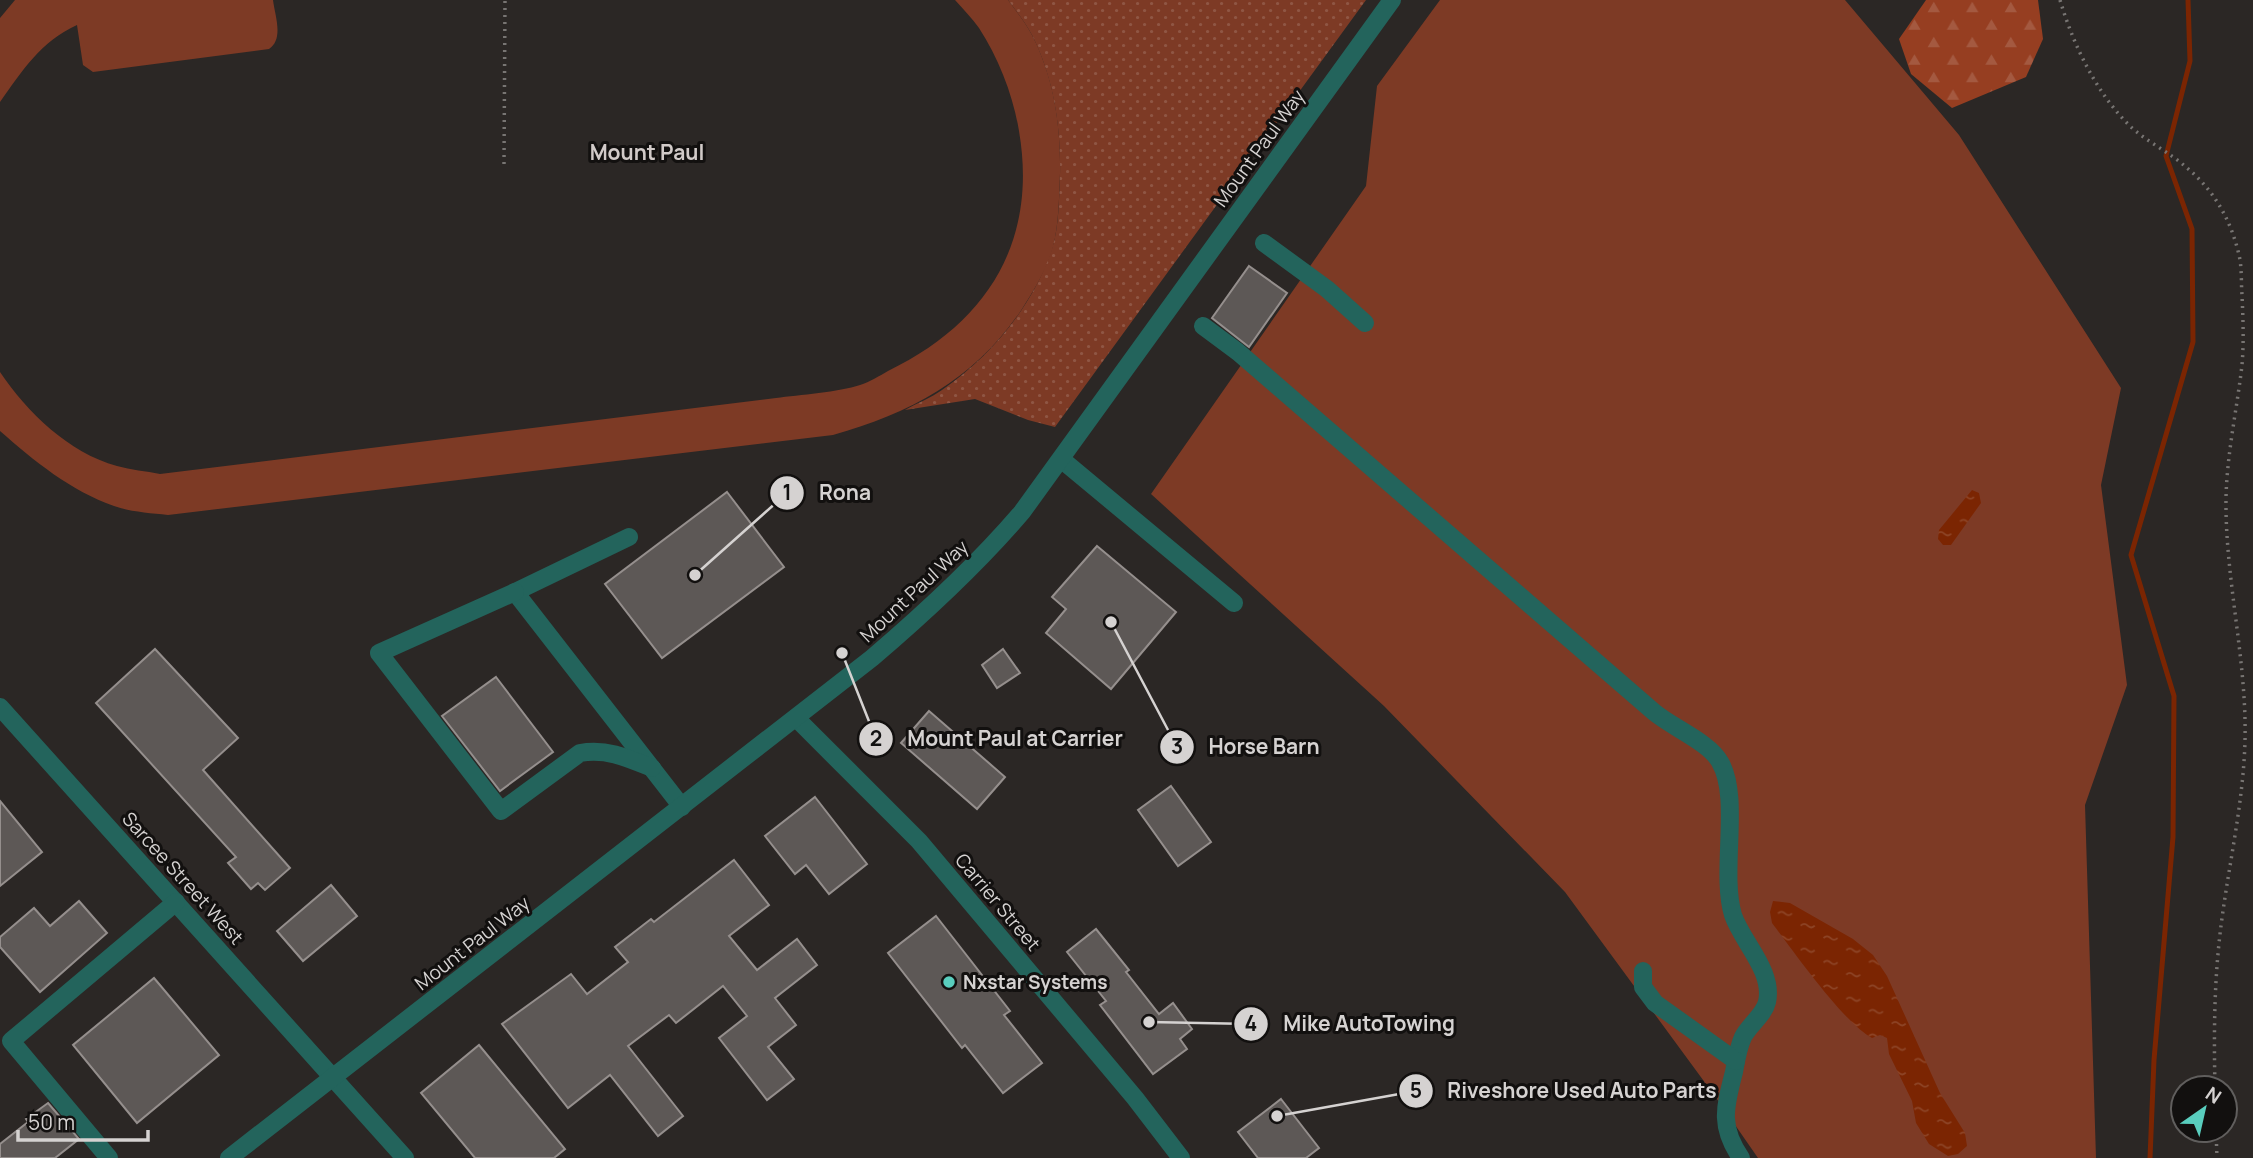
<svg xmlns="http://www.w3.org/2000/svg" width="2253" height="1158" font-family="Manrope,sans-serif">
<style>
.grass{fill:#7d3a25}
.forest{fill:url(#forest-firs)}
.park{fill:url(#park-dots)}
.water{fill:url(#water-ripples)}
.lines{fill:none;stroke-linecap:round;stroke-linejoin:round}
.stream{stroke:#7b2502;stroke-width:5}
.building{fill:#5d5856;stroke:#958f8d;stroke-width:2}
.path{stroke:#787573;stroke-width:3.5;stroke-dasharray:2 5;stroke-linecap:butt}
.minor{stroke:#23645c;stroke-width:18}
.poi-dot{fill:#59cebe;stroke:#12100f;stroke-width:2.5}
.labels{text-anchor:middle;stroke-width:6;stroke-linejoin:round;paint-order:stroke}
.street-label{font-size:19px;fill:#d5d2d1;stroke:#12100f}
.poi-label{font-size:19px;font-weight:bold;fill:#d5d2d1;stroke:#12100f;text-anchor:start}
.neighbourhood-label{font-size:21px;font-weight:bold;fill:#d1cac8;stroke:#12100f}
.leader{fill:none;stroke:#d5d2d1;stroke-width:2.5}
.callout-dot{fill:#d5d2d1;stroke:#12100f;stroke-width:2.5}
.mark-label{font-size:21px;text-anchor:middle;font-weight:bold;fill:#111}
.callout-label{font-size:21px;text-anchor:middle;font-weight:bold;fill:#d5d2d1;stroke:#12100f;stroke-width:6;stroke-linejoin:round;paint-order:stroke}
</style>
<defs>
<pattern id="forest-firs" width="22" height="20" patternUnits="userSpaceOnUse" patternTransform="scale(1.75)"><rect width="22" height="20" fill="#963e21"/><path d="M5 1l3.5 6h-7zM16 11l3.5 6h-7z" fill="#a45940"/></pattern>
<pattern id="park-dots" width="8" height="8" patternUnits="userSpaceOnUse" patternTransform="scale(1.75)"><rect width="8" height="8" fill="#7d3a25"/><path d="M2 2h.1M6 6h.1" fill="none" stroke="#8f5644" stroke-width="1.8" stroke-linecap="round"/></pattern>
<pattern id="water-ripples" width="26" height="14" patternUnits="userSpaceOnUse" patternTransform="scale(1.75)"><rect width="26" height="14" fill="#7b2502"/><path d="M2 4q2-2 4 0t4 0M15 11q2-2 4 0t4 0" fill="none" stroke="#8d4426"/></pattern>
</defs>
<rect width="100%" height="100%" fill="#2b2725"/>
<g class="grass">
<path d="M15 0H273C275 16 284 39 269 49L93 72 83 65 77 25C41 41 22 71 0 102V18Z"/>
<path d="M955 0H1008C1016 11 1026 23 1032 35 1054 78 1061 126 1060 174 1059 197 1059 224 1053 247 1047 269 1034 290 1022 309 976 378 912 413 833 435L168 515C150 513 131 512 114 506 71 491 34 461 0 431V372C27 412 69 453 117 466 131 470 146 471 160 474L776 398C799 395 839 392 860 385 870 382 879 376 888 371 987 323 1038 242 1019 131 1013 95 999 59 979 28 972 18 963 9 955 0Z"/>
<polygon points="1440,0 1845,0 1959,135 2121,388 2101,485 2127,685 2085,805 2096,1158 1758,1158 1717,1099 1565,892 1384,706 1151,494 1366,186 1377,86"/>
</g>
<polygon class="forest" points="1926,0 2038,0 2043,39 2026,77 1952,108 1911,74 1899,39"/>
<path class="park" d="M1008 0H1366L1055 427 1028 420 975 399 905 410C917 403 931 398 942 390 991 356 1033 306 1052 249 1059 227 1059 198 1060 175 1061 127 1054 79 1032 35 1026 23 1016 11 1008 0Z"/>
<g class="water">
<polygon points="1972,490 1979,493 1981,503 1951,545 1943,545 1938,539 1939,530"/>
<path d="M1773 901 1790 903 1853 939 1873 955 1887 976 1940 1093 1965 1133 1967 1146 1958 1154 1948 1156 1929 1144 1916 1123 1912 1101 1889 1054 1887 1038 1880 1035 1872 1038C1843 1022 1794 952 1772 923L1770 912Z"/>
</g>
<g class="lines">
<polyline class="stream" points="2150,1158 2154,1060 2173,837 2174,696 2131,555 2193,342 2192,229 2166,156 2190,61 2188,0"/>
</g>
<g class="building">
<polygon points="1249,266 1287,293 1249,347 1212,318"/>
<polygon points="727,492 784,567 662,658 605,584"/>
<polygon points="1097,546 1176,612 1111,689 1046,633 1066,609 1052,597"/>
<polygon points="155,649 238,738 203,770 290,868 265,890 258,883 251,889 228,863 236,857 96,703"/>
<polygon points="1003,649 1020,673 997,688 982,665"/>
<polygon points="496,677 553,752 500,791 442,716"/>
<polygon points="929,711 1005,777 977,809 901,743"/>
<polygon points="1171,786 1211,842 1178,866 1138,810"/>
<polygon points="815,797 867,864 829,894 806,865 795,874 765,836"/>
<polygon points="0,801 42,852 0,886"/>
<polygon points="734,860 769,905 729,936 757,970 797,939 817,965 775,998 796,1025 768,1047 794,1079 767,1100 719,1038 747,1016 723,986 676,1023 669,1015 628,1046 683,1116 658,1136 610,1075 568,1108 502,1024 571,974 587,994 628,962 615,947 651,919 654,922"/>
<polygon points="331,885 357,916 303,961 277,931"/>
<polygon points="79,901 107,933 40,992 0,947 0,937 34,908 50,926"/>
<polygon points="936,916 1010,1011 1004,1015 1042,1063 1003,1093 965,1045 962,1048 888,953"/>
<polygon points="1096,929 1129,970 1126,972 1159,1014 1173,1003 1192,1029 1180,1039 1187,1049 1153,1074 1100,1005 1106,1001 1067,952"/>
<polygon points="154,978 219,1055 137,1123 73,1045"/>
<polygon points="479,1045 565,1149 554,1158 475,1158 421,1093"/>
<polygon points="1281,1099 1319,1148 1306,1158 1258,1158 1238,1132"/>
<polygon points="48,1103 79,1139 55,1158 0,1158 0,1144 28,1122 26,1119"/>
</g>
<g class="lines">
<g class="path">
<path d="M2060 0C2073 44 2096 93 2130 126 2147 142 2169 152 2186 167 2214 190 2231 220 2239 255 2242 267 2241 282 2242 295 2243 318 2244 342 2242 365 2237 409 2227 453 2226 498 2225 579 2247 660 2245 741 2243 813 2224 883 2218 954 2214 998 2214 1044 2215 1088"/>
<polyline points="504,164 505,0"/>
<polyline points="2216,1130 2217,1158"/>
</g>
<g class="minor">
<polyline points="1264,243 1327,289 1365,323"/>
<path d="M1203 326 1238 352 1654 712C1673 728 1709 742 1720 762 1741 797 1720 872 1733 915 1742 942 1774 971 1767 1002 1764 1015 1749 1025 1743 1037 1738 1048 1736 1061 1734 1072 1725 1107 1719 1126 1741 1158"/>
<polyline points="1061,459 1234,603"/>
<polyline points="629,537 515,592 682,807"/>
<path d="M515 592 379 653 501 811 580 753C606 748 628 758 652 768"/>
<polyline points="0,707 405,1158"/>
<polyline points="796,718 919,841 1135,1098 1181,1158"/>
<polyline points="1643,971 1643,987 1655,1003 1736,1061"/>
<polyline points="109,1158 11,1041 176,902"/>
<path d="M229 1158 872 658C926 612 976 566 1022 512L1392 0"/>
</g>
</g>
<circle class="poi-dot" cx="949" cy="982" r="7"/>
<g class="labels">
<g class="street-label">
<text transform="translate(1259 148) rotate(-54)" y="7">Mount Paul Way</text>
<text transform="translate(914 591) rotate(-43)" y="7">Mount Paul Way</text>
<text transform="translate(183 878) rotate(48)" y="7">Sarcee Street West</text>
<text transform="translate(998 902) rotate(50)" y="7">Carrier Street</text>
<text transform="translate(472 943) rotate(-38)" y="7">Mount Paul Way</text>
</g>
<g class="poi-label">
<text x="963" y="989">Nxstar Systems</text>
</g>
<g class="neighbourhood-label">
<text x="647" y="160">Mount Paul</text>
</g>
</g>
<path class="leader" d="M695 575L787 493M842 653L876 739M1111 622L1177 747M1149 1022L1251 1024M1277 1116L1416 1091"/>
<g class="callout-dot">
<circle cx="695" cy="575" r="7"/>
<circle cx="842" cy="653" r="7"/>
<circle cx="1111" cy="622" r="7"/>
<circle cx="1149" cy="1022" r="7"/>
<circle cx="1277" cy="1116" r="7"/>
<circle cx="787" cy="493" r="18"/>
<circle cx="876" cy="739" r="18"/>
<circle cx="1177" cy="747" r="18"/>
<circle cx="1251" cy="1024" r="18"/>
<circle cx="1416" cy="1091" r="18"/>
</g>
<g class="mark-label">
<text x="787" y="500">1</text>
<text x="876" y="746">2</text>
<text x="1177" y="754">3</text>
<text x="1251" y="1031">4</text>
<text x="1416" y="1098">5</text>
</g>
<g class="callout-label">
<text x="845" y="500">Rona</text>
<text x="1015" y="746">Mount Paul at Carrier</text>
<text x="1264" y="754">Horse Barn</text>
<text x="1369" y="1031">Mike AutoTowing</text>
<text x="1582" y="1098">Riveshore Used Auto Parts</text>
</g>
<g transform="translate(2204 1109) rotate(34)"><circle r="33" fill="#12100f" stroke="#605e5d" stroke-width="2"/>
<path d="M0-5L12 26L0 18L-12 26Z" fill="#59cebe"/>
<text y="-10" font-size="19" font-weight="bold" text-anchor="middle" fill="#d5d2d1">N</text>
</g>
<path d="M18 1130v10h130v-10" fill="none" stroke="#d5d2d1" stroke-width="3.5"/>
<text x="28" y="1130" font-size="21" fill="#d5d2d1" stroke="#12100f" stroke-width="5" paint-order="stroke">50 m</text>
</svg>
